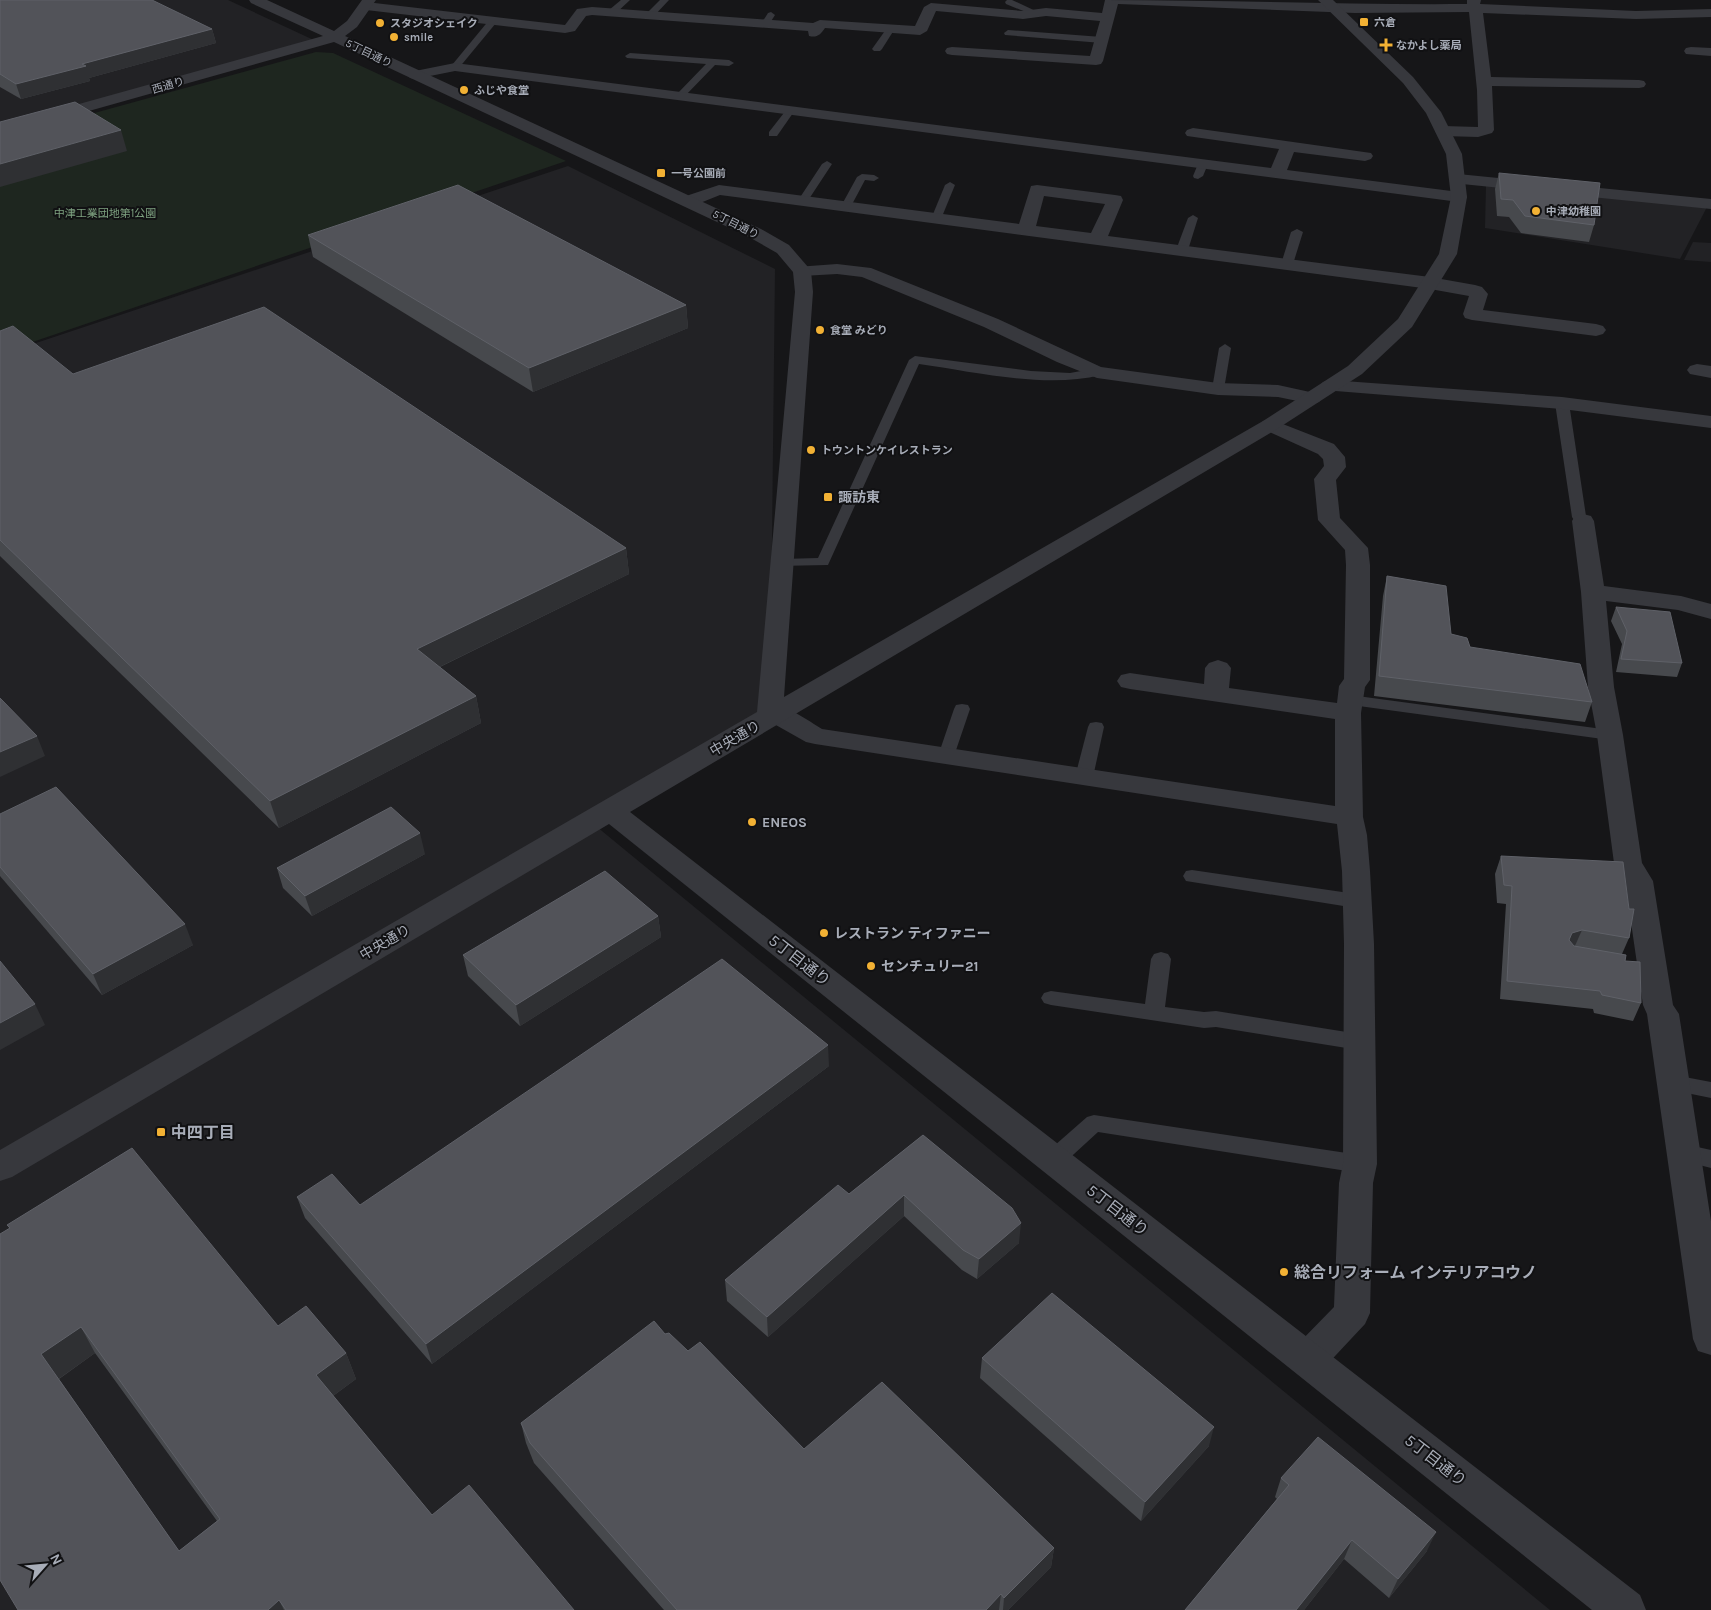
<svg xmlns="http://www.w3.org/2000/svg" width="1711" height="1610" font-family="Karla,'Noto Sans JP',sans-serif">
<style>
.built{fill:#222225}
.green{fill:#1e261f}
.lines{fill:none;stroke-linecap:round;stroke-linejoin:round}
.service{fill:#37383d;fill-rule:evenodd}
.minor{fill:#37383d;fill-rule:evenodd}
.tertiary{fill:#37383d;fill-rule:evenodd}
.wall{fill:#47494d;fill-rule:evenodd}
.shaded-wall{fill:#2f3033}
.building{fill:#525359;stroke:#5f6168;fill-rule:evenodd}
.poi-dot{fill:#f2b134;stroke:#111113;stroke-width:2}
.labels{text-anchor:middle;stroke-width:4;stroke-linejoin:round;paint-order:stroke}
.far-poi-label{font-size:11px;font-weight:bold;fill:#a8adb8;stroke:#111113;text-anchor:start}
.far-street-label{font-size:11px;fill:#a8adb8;stroke:#111113}
.far-park-label{font-size:11px;fill:#7fa381;stroke:#111113}
.poi-label{font-size:14px;font-weight:bold;fill:#a8adb8;stroke:#111113;text-anchor:start}
.street-label{font-size:14px;fill:#a8adb8;stroke:#111113}
.near-street-label{font-size:16px;fill:#a8adb8;stroke:#111113}
.near-poi-label{font-size:16px;font-weight:bold;fill:#a8adb8;stroke:#111113;text-anchor:start}
</style>
<rect width="100%" height="100%" fill="#161618"/>
<g class="built">
<polygon points="0,0 228,0 318,42 0,129"/>
<polygon points="568,166 775,269 770,718 591,822 1550,1610 0,1610 0,355"/>
<polygon points="1486,185 1707,207 1680,259 1485,228"/>
<polygon points="1693,242 1711,243 1711,262 1684,260"/>
</g>
<polygon class="green" points="316,52 333,53 566,161 0,353 0,139"/>
<g class="lines">
<g class="service">
<polygon points="621,0 630,0 615,14 609,14 609,10"/>
<polygon points="660,0 669,0 653,17 647,17 647,13"/>
<polygon points="1007,0 1012,0 1040,13 1033,15 1006,4 1005,2"/>
<polygon points="771,12 775,15 768,26 765,27 762,26 761,24 768,13"/>
<polygon points="493,18 497,21 496,23 458,69 452,69 452,65 490,19"/>
<polygon points="890,27 894,30 882,49 880,51 874,51 872,49 887,28"/>
<polygon points="1008,30 1102,37 1106,40 1102,43 1005,35 1004,33"/>
<polygon points="630,53 729,60 734,63 729,66 715,65 683,98 677,98 677,94 706,64 627,58 625,56"/>
<polygon points="790,108 793,109 793,113 777,136 769,136 769,132 787,109"/>
<polygon points="827,161 832,164 807,202 806,204 798,204 797,202 822,164"/>
<polygon points="1203,161 1208,164 1203,176 1198,179 1194,178 1193,176 1198,164"/>
<polygon points="862,174 874,175 879,178 874,181 865,180 849,210 841,210 840,208 857,177"/>
<polygon points="950,182 955,185 941,219 940,221 932,221 931,219 945,185"/>
<polygon points="1193,215 1198,218 1188,250 1182,253 1178,252 1176,250 1188,218"/>
<polygon points="1297,229 1303,232 1293,264 1291,266 1283,266 1281,264 1291,232"/>
<polygon points="1225,344 1231,348 1224,389 1218,393 1212,389 1219,348"/>
<path d="M915 356 1031 371 1070 373 1097 368 1103 372 1101 375C1046 389 976 372 919 364L828 565 777 566 775 563 777 560 782 559 818 558 909 360Z"/>
<path d="M1562 399 1569 403 1586 516 1590 521 1588 524C1580 526 1576 524 1572 517L1555 403Z"/>
<polygon points="1350,695 1610,730 1616,731 1618,735 1616,739 1610,740 1344,704 1342,700 1344,696"/>
<polygon points="962,704 968,705 970,709 954,756 952,760 946,761 940,760 938,756 954,709 956,705"/>
<polygon points="1096,722 1102,723 1104,727 1093,777 1090,781 1084,783 1078,781 1075,777 1088,727 1090,723"/>
<polygon points="1192,870 1356,894 1363,896 1365,901 1363,906 1356,908 1186,881 1183,876 1186,871"/>
<polygon points="1161,952 1168,954 1171,959 1165,1007 1204,1012 1216,1011 1359,1034 1366,1037 1369,1042 1366,1047 1359,1050 1216,1027 1204,1028 1051,1005 1044,1003 1041,998 1044,993 1051,991 1145,1004 1151,959 1154,954"/>
<polygon points="1674,1075 1711,1082 1711,1098 1667,1089 1664,1083 1667,1077"/>
<polygon points="1094,1115 1360,1155 1368,1158 1371,1164 1368,1170 1360,1173 1098,1132 1062,1165 1054,1168 1046,1165 1043,1159 1046,1153 1087,1117"/>
<polygon points="1684,1144 1711,1150 1711,1168 1676,1159 1673,1153 1676,1147"/>
</g>
<g class="minor">
<path d="M1105 0C1226 0 1346 5 1467 4V0H1481L1480 4 1636 11 1711 9V17L1636 19 1483 13 1491 77 1639 80 1644 81 1646 84 1644 87 1639 88 1492 86 1494 130 1492 133 1478 137 1443 136 1437 134 1435 131 1437 128 1443 126 1478 127 1477 90 1469 12 1355 13 1118 4 1103 61 1101 64 1096 65 952 55 947 54 945 51 947 48 952 47 1090 56 1100 21 1046 16 1023 19 936 11 927 31 920 35 825 28C820 35 817 38 809 36L808 31 592 15 586 16 575 31 565 33 366 10 359 6 366 2 565 25 577 9 592 7 813 23 820 20 915 26 924 7 931 3 1023 11 1046 8 1102 13Z"/>
<polygon points="1691,47 1711,48 1711,56 1686,54 1684,51 1686,48"/>
<polygon points="455,63 1271,168 1279,149 1187,136 1185,133 1187,130 1193,128 1371,153 1373,156 1371,159 1365,161 1294,152 1287,170 1459,192 1465,193 1467,197 1465,201 1459,202 455,71 415,79 410,78 408,75 410,72"/>
<polygon points="1458,174 1711,199 1711,209 1452,183 1450,179 1452,175"/>
<path d="M719 185 1019 224 1031 186 1037 185 1115 195 1121 196 1123 200 1108 236 1430 277 1475 285 1482 287 1488 294 1483 310 1596 324 1603 326 1606 330 1603 334 1596 336 1472 320 1465 318 1463 314 1469 296 1430 289 720 195 695 205H683L681 201 683 197ZM1044 196 1105 204 1091 233 1036 226Z"/>
<polygon points="837,264 871,268 998,319 1101,367 1218,383 1278,385 1319,394 1322,398 1319,402 1312,404 1278,397 1218,395 1097,378 1057,362 984,327 862,277 837,274 802,276 796,275 793,271 796,267"/>
<polygon points="1697,364 1711,366 1711,378 1690,374 1687,370 1690,366"/>
<polygon points="1330,380 1562,397 1711,416 1711,428 1562,409 1323,390 1320,386 1323,382"/>
<path d="M1270 419 1334 444 1345 457 1346 467 1336 480 1340 518 1368 548 1370 565V680L1365 687 1361 713 1363 817 1367 835 1370 871 1374 944 1377 1164 1373 1183 1370 1313 1365 1324 1321 1371 1308 1376 1295 1371 1289 1359 1295 1347 1334 1307 1339 1183 1343 1164 1344 944 1342 871 1337 824 815 744 806 742 767 720 763 714 767 708C786 703 805 719 822 729L1335 806V719L1130 689 1121 687 1117 681 1121 675 1130 673 1204 684 1205 668 1209 663 1218 660 1227 663 1231 668 1229 688 1337 703 1339 686 1344 679 1346 565 1345 550 1318 520 1314 479 1324 466 1323 459 1318 454 1263 429 1260 425 1263 421Z"/>
<polygon points="1583,514 1591,516 1594,521 1604,586 1681,596 1711,604 1711,619 1678,610 1606,601 1614,687 1623,735 1642,863 1653,881 1673,1005 1679,1014 1711,1221 1711,1355 1698,1351 1693,1339 1647,1014 1643,1005 1625,881 1614,863 1597,735 1588,687 1581,592 1572,521 1575,516"/>
</g>
<polygon class="tertiary" points="249,0 267,0 334,31 347,21 362,0 376,0 357,27 345,36 761,229 789,245 808,267 811,271 813,292 784,697 1263,421 1348,366 1398,319 1439,254 1451,197 1446,154 1426,113 1403,83 1318,0 1333,0 1413,77 1441,112 1462,154 1467,197 1457,254 1412,327 1362,374 1277,429 630,812 1640,1595 1646,1610 1592,1610 609,824 12,1177 0,1181 0,1150 757,712 795,292 793,272 777,253 749,237 334,42 0,136 0,126 323,36 251,3"/>
</g>
<g class="wall">
<polygon points="0,0 212,29 216,43 89,78 90,81 21,99 0,87"/>
<polygon points="1499,173 1594,225 1589,242 1521,233 1509,217 1497,216 1495,189"/>
<polygon points="308,235 686,305 688,328 533,392 313,257"/>
<polygon points="0,331 73,374 626,548 629,574 440,667 476,696 481,723 279,828 0,556"/>
<polygon points="1387,576 1451,634 1470,647 1592,702 1585,722 1374,696 1383,596"/>
<polygon points="1616,607 1682,663 1677,677 1616,672 1622,644 1611,621"/>
<polygon points="0,814 193,945 102,995 0,876"/>
<polygon points="425,854 312,916 283,888 277,868"/>
<polygon points="1501,856 1629,938 1622,954 1641,1003 1633,1021 1594,1013 1593,1009 1500,999 1506,904 1497,903 1495,874"/>
<polygon points="658,916 661,937 520,1026 468,976 463,955"/>
<polygon points="829,1066 432,1364 305,1218 297,1197 360,1205"/>
<polygon points="923,1135 1019,1243 977,1279 962,1270 904,1216 768,1337 727,1301 725,1280 849,1194"/>
<path d="M7 1225 278 1326 346 1353 356 1379 333 1396 432 1515 574 1610H18L10 1229ZM95 1353 217 1521 179 1551 59 1379Z"/>
<polygon points="665,1334 688,1351 804,1449 1054,1548 1051,1567 1008,1610 664,1610 534,1463 526,1443 521,1423"/>
<polygon points="982,1358 1209,1446 1141,1521 980,1378"/>
<polygon points="1281,1478 1427,1551 1389,1598 1344,1559 1304,1610 1185,1610 1277,1499 1275,1497"/>
</g>
<g class="shaded-wall">
<polygon points="212,29 216,43 89,78 90,81 21,99 16,84 82,64"/>
<polygon points="121,130 127,151 0,187 0,164"/>
<polygon points="686,305 688,328 533,392 529,368"/>
<polygon points="626,548 629,574 423,675 417,649"/>
<polygon points="476,696 481,723 279,828 270,801"/>
<polygon points="37,736 45,756 0,777 0,752"/>
<polygon points="420,833 425,854 312,916 305,896"/>
<polygon points="658,916 661,937 520,1026 516,1005"/>
<polygon points="185,924 193,945 102,995 93,974"/>
<polygon points="1582,930 1574,948 1565,951 1572,933"/>
<polygon points="35,1004 45,1025 0,1050 0,1023"/>
<polygon points="828,1045 829,1066 432,1364 426,1344"/>
<polygon points="904,1195 904,1216 768,1337 767,1317"/>
<polygon points="1021,1223 1019,1243 977,1279 979,1259"/>
<polygon points="81,1327 95,1353 57,1380 41,1354"/>
<polygon points="346,1353 356,1379 326,1401 316,1375"/>
<polygon points="1214,1427 1209,1446 1141,1521 1145,1502"/>
<polygon points="1436,1532 1427,1551 1389,1598 1398,1579"/>
<polygon points="1352,1540 1344,1559 1304,1610 1296,1610"/>
<polygon points="1054,1548 1051,1567 1008,1610 1003,1610 1004,1598"/>
<polygon points="1001,1594 999,1610 986,1610"/>
<polygon points="279,1600 284,1610 268,1610"/>
</g>
<g class="building">
<polygon points="0,0 152,0 212,29 82,64 86,66 16,84 0,74"/>
<polygon points="75,102 121,130 0,164 0,122"/>
<polygon points="1499,173 1600,183 1594,225 1525,216 1513,200 1501,199"/>
<polygon points="458,185 686,305 529,368 308,235"/>
<polygon points="264,307 626,548 417,649 476,696 270,801 0,540 0,331 13,326 73,374"/>
<polygon points="1387,576 1446,586 1451,634 1467,638 1470,647 1580,664 1592,702 1379,676"/>
<polygon points="1616,607 1670,612 1682,663 1621,659 1627,631"/>
<polygon points="0,698 37,736 0,752"/>
<polygon points="56,787 185,924 93,974 0,867 0,814"/>
<polygon points="391,807 420,833 305,896 277,868"/>
<polygon points="1501,856 1623,862 1629,909 1634,909 1629,938 1582,930 1572,933 1569,940 1574,946 1626,955 1625,961 1640,962 1641,1003 1602,995 1600,991 1507,981 1512,886 1504,885"/>
<polygon points="605,871 658,916 516,1005 463,955"/>
<polygon points="722,959 828,1045 426,1344 297,1197 332,1174 360,1205"/>
<polygon points="0,961 35,1004 0,1023"/>
<polygon points="923,1135 1012,1208 1021,1223 979,1259 963,1250 904,1195 767,1317 725,1280 838,1185 849,1194"/>
<path d="M132 1148 278 1326 306 1306 346 1353 316 1375 432 1515 469 1485 574 1610H286L279 1600 268 1610H18L0 1580V1234L10 1228 7 1225ZM81 1327 220 1519 179 1551 41 1354Z"/>
<polygon points="1052,1293 1214,1427 1145,1502 982,1358"/>
<polygon points="654,1321 665,1334 669,1333 688,1351 700,1342 804,1449 882,1382 1054,1548 1004,1598 1001,1594 986,1610 677,1610 530,1443 521,1423"/>
<polygon points="1318,1437 1436,1532 1398,1579 1352,1540 1296,1610 1185,1610 1289,1485 1281,1478"/>
</g>
<g class="poi-dot">
<rect x="1359" y="17" width="10" height="10" rx="2.5"/>
<circle cx="380" cy="23" r="5"/>
<circle cx="394" cy="37" r="5"/>
<path d="M1383.5 37.5h5v5h5v5h-5v5h-5v-5h-5v-5h5z"/>
<circle cx="464" cy="90" r="5"/>
<rect x="656" y="168" width="10" height="10" rx="2.5"/>
<circle cx="1536" cy="211" r="5"/>
<circle cx="820" cy="330" r="5"/>
<circle cx="811" cy="450" r="5"/>
<rect x="823" y="492" width="10" height="10" rx="2.5"/>
<circle cx="752" cy="822" r="5"/>
<circle cx="824" cy="933" r="5"/>
<circle cx="871" cy="966" r="5"/>
<rect x="156" y="1127" width="10" height="10" rx="2.5"/>
<circle cx="1284" cy="1272" r="5"/>
</g>
<g class="labels">
<g class="far-poi-label">
<text x="1374" y="26">六倉</text>
<text x="390" y="27">スタジオシェイク</text>
<text x="404" y="41">smile</text>
<text x="1396" y="49">なかよし薬局</text>
<text x="474" y="94">ふじや食堂</text>
<text x="671" y="177">一号公園前</text>
<text x="1546" y="215">中津幼稚園</text>
<text x="830" y="334">食堂 みどり</text>
<text x="821" y="454">トウントンケイレストラン</text>
</g>
<g class="far-street-label">
<text transform="translate(369 53) rotate(26)" y="4">5丁目通り</text>
<text transform="translate(168 85) rotate(-16)" y="4">西通り</text>
<text transform="translate(736 224) rotate(27)" y="4">5丁目通り</text>
</g>
<g class="far-park-label">
<text x="105" y="217">中津工業団地第1公園</text>
</g>
<g class="poi-label">
<text x="838" y="502">諏訪東</text>
<text x="762" y="827">ENEOS</text>
<text x="834" y="938">レストラン ティファニー</text>
<text x="881" y="971">センチュリー21</text>
</g>
<g class="street-label">
<text transform="translate(735 738) rotate(-30)" y="5">中央通り</text>
<text transform="translate(385 942) rotate(-30)" y="5">中央通り</text>
</g>
<g class="near-street-label">
<text transform="translate(800 960) rotate(38)" y="6">5丁目通り</text>
<text transform="translate(1118 1210) rotate(38)" y="6">5丁目通り</text>
<text transform="translate(1436 1460) rotate(38)" y="6">5丁目通り</text>
</g>
<g class="near-poi-label">
<text x="171" y="1138">中四丁目</text>
<text x="1294" y="1278">総合リフォーム インテリアコウノ</text>
</g>
</g>
<g transform="translate(45 1565) rotate(63)" stroke="#111113" stroke-width="4" paint-order="stroke">
<path d="M0-4L9 19L0 12L-9 19Z" fill="#a8adb8"/>
<text y="-8" font-size="14" font-weight="bold" text-anchor="middle" fill="#a8adb8">N</text>
</g>
</svg>
